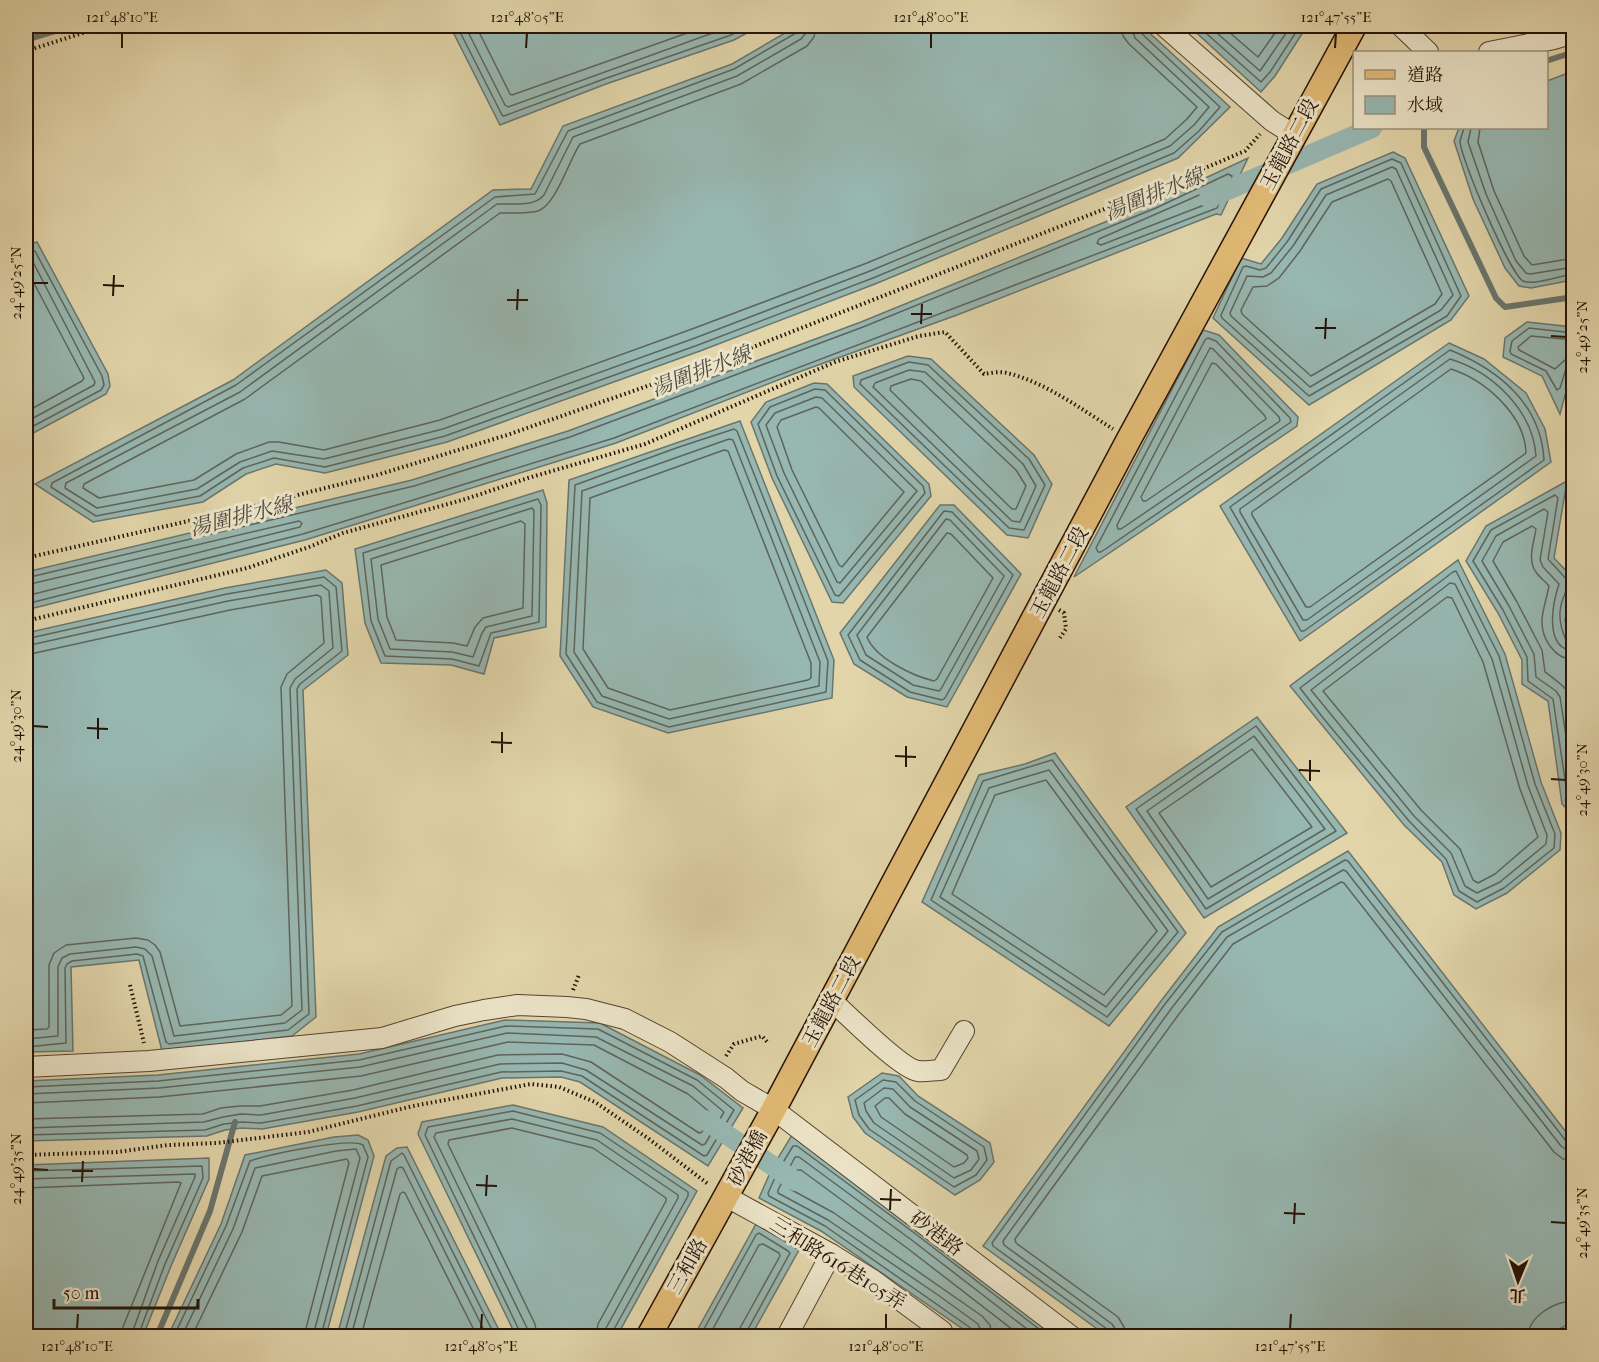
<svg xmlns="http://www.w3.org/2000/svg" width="1599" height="1362" font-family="'IM FELL French Canon','Noto Serif TC',serif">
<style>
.water{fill:#97b7b1;stroke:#69756d;stroke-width:1.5}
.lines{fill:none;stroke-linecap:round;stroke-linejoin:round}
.shore{stroke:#5e645c;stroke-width:1.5}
.stream{stroke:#69756d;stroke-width:6}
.canal{stroke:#97b7b1;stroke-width:20}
.minor-casing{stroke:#54432f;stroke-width:22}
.major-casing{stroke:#251206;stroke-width:27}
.path{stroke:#251206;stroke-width:4;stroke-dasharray:1.5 3;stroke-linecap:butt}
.minor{stroke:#ece4c8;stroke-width:20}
.major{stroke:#e1ba75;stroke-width:24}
.ticks{fill:none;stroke:#251206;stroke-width:2}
.labels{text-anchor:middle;stroke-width:6;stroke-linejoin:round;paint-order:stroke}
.street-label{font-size:20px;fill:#251206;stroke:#ece4c8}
.water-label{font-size:21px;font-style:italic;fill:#4d4c42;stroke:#ece4c8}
.neatline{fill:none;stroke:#251206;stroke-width:2}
.ticks-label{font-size:15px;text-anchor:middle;fill:#251206}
</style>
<rect width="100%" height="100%" fill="#e2d5aa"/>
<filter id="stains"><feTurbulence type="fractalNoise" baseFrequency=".00333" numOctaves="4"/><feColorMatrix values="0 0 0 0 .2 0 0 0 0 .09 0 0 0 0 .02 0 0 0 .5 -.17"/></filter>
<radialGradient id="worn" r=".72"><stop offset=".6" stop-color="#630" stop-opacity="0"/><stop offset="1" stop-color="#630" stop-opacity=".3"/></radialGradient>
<g class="water">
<polygon points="450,26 760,26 734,40 606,84 500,125"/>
<polygon points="797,26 1142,26 1230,107 1178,158 875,284 700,351 447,442 325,473 276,464 246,474 203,502 93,522 35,484 233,380 493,190 531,189 563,126 732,64"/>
<polygon points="1189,26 1307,26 1275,76 1261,92"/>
<polygon points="1573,71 1573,280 1531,288 1519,286 1505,268 1473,199 1454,141 1459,128 1546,128 1547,81"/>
<polygon points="1393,152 1405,158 1469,296 1451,320 1309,405 1213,318 1241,258 1261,264 1282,238 1317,184"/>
<polygon points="1248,158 1221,215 1216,214 957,315 796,373 616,443 305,540 26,610 26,572 412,480 568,431 861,322 1154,202"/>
<polygon points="37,242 108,374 110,386 106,394 26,437 26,246"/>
<polygon points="1527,322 1573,327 1573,365 1560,414 1542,376 1503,357 1505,338"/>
<polygon points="1203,330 1219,335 1298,417 1297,426 1074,577"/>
<polygon points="1449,343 1484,359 1526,393 1545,429 1551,462 1300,641 1220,506"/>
<polygon points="908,356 931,359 1034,455 1052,484 1028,538 1007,535 854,387 853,376"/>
<polygon points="814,383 827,384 929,484 931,496 843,603 832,602 772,478 751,422 766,402"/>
<polygon points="740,421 834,660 832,698 668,733 593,707 560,656 569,480"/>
<polygon points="1567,481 1554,558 1573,578 1565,621 1574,644 1573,815 1562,804 1548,701 1522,684 1522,660 1498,613 1466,561 1486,526"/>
<polygon points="543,490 547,503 546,627 494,638 484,674 451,665 381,663 365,623 355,549"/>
<polygon points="940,505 954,505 1021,574 947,707 907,697 854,664 840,633"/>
<polygon points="1458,560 1505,654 1541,782 1561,833 1560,850 1507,893 1476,909 1454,895 1442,862 1404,825 1290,686"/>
<polygon points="326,570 342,583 348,655 303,690 316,1017 292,1036 162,1051 139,960 71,967 73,1051 26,1052 26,633 225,588"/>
<polygon points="1257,717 1347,833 1204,918 1126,807"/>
<polygon points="1055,753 1186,933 1109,1026 922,902 979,775 1025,764"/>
<polygon points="1348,851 1573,1141 1573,1322 1546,1336 1107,1336 983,1246 1161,1001 1218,927"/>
<polygon points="505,1020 600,1023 700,1075 743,1108 708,1166 580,1082 561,1077 502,1078 358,1112 262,1129 242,1128 225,1130 207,1136 26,1141 26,1081 158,1075 359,1054"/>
<polygon points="882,1073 899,1076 918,1096 990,1143 994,1162 980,1180 955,1195 865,1133 853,1117 848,1097"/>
<polygon points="513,1105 603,1127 697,1191 617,1336 516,1336 418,1134 422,1122"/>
<polygon points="358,1135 368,1140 374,1156 326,1336 168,1336 221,1224 245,1155 334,1137"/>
<polygon points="792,1135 1058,1336 973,1336 821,1231 759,1198 773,1166"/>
<polygon points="407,1147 502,1336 337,1336 386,1156 397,1148"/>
<polygon points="209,1158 209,1179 171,1266 143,1336 26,1336 26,1165"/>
<polygon points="756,1224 799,1250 751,1336 694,1336"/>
</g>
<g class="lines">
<g class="shore">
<polyline points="457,26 502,115 504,116 604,79 731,35 748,26"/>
<polyline points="465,26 505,105 508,107 732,26"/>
<polyline points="476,26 510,94 512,95 707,26"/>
<polyline points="799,26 796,33 734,69 568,131 535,194 495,197 236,385 52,483 51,487 96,516 200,496 243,468 274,458 325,467 445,436 698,345 873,278 1174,153 1199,131 1220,107 1140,32 1138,26"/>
<path d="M807 26 806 33 801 39 737 76 573 137 544 195C533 208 512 203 497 204L240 392 66 483 65 488 97 508 197 489 240 462 272 451 324 459 443 429 695 338 870 271 1170 146 1194 125 1209 107 1135 38 1131 26"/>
<path d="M816 26 814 37 807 46 741 84 580 144C569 160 556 205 538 211 526 214 512 213 500 213L245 399 84 484 83 488 99 498 194 480 236 454 269 442H279L324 450 440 420 692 329 867 263 1165 139 1187 119 1197 107 1129 44 1123 36 1122 26"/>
<polyline points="1198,26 1261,82 1270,72 1300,26"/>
<polyline points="1209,26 1260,71 1291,26"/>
<polyline points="1222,26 1258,57 1280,26"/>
<path d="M1464 128C1463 132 1461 137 1460 141 1460 157 1510 274 1523 281 1533 286 1561 275 1574 274"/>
<polyline points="1471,128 1468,142 1486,194 1516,261 1526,273 1530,274 1574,267"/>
<polyline points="1480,128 1478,142 1494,191 1524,256 1532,265 1574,258"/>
<polygon points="1392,159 1401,163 1461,296 1447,316 1309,396 1222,318 1221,315 1243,267 1246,266 1260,270 1266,268 1287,242 1321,189"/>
<polygon points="1392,167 1396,169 1453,295 1441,310 1310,387 1231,316 1230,313 1247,276 1263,277 1271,273 1293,246 1326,195"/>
<polygon points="1388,179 1391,181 1442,294 1435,304 1311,376 1242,314 1241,310 1253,287 1267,286 1279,278 1300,251 1332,202"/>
<polygon points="1213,189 1217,192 1212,202 1101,245 1097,243 1099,239"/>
<polyline points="26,251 35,251 102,376 104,385 101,390 26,430"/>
<polyline points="26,259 32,260 95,382 94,385 26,422"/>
<polyline points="26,268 84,378 82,381 26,412"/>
<polyline points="1574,333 1529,328 1512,341 1510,351 1511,354 1546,371 1557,390 1560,388 1566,369 1574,365"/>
<polygon points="1208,338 1216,341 1290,418 1291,422 1101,552 1098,552 1096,548 1205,340"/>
<polyline points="1574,340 1531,336 1518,347 1519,350 1555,369 1565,360 1574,358"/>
<polygon points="1210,348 1213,349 1279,417 1280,421 1121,529 1118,529 1117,525"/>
<path d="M1450 350C1499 370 1541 404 1544 460L1304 631H1301L1230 507Z"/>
<path d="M1450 359C1493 372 1533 411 1536 456L1307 620H1303L1240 512V509Z"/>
<polygon points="909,362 928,365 1029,459 1045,485 1024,530 1009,528 860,384 861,380"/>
<polygon points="1212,363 1216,364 1265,416 1266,419 1146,501 1143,501 1141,497"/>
<path d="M1451 369C1485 380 1525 415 1526 453L1310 607H1306L1252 515V512Z"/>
<polygon points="909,370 925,372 1023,464 1036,486 1020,522 1012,521 873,387 875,383"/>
<polygon points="911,379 921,381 1016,470 1026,486 1016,509 1012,509 890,390 891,386"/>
<polygon points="815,389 825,390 923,486 925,493 839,596 835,595 777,476 758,424 770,407"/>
<polygon points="816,397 822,398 917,491 840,583 837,582 784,473 766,425 775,413"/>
<polygon points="816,407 819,408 904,492 842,567 839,565 792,470 777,427 781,420"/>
<polygon points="734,429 737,431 828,661 826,692 669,727 597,702 566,654 575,485 679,447"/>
<polygon points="729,439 733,440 820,662 819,686 669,719 602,696 574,652 582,491"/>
<polygon points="724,450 728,451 811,663 811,678 808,680 670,710 608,688 583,649 590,498"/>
<polygon points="538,499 541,505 539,622 491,633 479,666 452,659 385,656 371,621 363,553"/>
<polygon points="532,508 534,511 532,616 486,627 482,633 473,657 452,652 390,649 378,619 371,559"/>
<polygon points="944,511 952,512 1013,575 945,698 942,700 910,692 860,660 848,635"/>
<polygon points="946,519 950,520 1004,576 941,689 939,691 913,685 866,655 857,635"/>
<polygon points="521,521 525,524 523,608 483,618 475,627 467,646 453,643 396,640 387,617 381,565"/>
<path d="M947 533 951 534 993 578 937 679 934 681C913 676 875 658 867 637Z"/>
<polygon points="1456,571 1499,656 1535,784 1555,834 1554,848 1504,888 1477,902 1459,891 1446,859 1409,821 1324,719 1300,688 1453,572"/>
<polyline points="26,578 414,486 570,437 863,327 1156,208 1228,174 1232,176 1217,208 614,438 303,534 26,604"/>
<polygon points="1450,583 1455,584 1492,659 1528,786 1547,835 1546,844 1500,882 1477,893 1465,886 1451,853 1414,816 1311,690"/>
<polyline points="26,585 299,521 302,523 300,527 26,596"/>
<polygon points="1447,597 1452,598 1483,662 1520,789 1538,837 1495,874 1478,883 1473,880 1460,849 1421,810 1323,691"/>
<polyline points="26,639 227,594 324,577 336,587 342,651 300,684 297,689 309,1014 288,1030 169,1044 166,1042 143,956 137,954 72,961 67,964 65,968 66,1043 26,1047"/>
<path d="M1574 643 1566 640C1556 618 1559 603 1570 583L1548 559 1558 498 1555 495 1491 530 1473 561 1503 610 1527 657 1528 681 1553 699 1568 800 1574 807"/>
<polyline points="26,646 228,601 321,585 329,591 333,648 295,679 290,688 302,1010 285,1023 174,1036 152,956 145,949 136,947 70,954 62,958 58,967 58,1036 26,1039"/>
<path d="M1574 651C1543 649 1553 602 1559 584L1543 567 1540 560 1548 512 1544 509 1496 536 1482 561 1509 606 1534 654 1536 677 1556 691 1560 697 1574 788"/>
<polyline points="26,655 230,610 317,595 321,597 324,643 287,674 281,687 292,1006 281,1015 180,1026 160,952 155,945 148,940 136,938 66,945 54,953 49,965 49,1027 47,1029 26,1030"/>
<path d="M1574 660C1554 659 1541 638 1542 619 1543 608 1547 597 1549 586 1545 581 1539 577 1536 572 1527 560 1534 542 1536 529L1532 526 1503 542 1493 561 1517 602 1542 650 1545 672C1572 692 1569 689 1574 723"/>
<polygon points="1256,726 1336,831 1206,909 1136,809"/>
<polygon points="1254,736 1325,829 1208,899 1147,811"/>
<polygon points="1252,749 1312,827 1211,887 1159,813"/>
<polygon points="1052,760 1178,932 1107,1017 931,900 983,781"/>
<polygon points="1049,770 1168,931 1106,1007 940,897 989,788"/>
<polygon points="1046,780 1157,931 1104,995 952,894 995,795"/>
<polygon points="883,1080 896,1082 915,1101 984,1147 987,1160 976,1175 954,1187 869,1129 859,1115 855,1100"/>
<polyline points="26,1087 158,1081 359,1060 506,1026 598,1029 697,1080 734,1110 707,1155 704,1156 582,1076 561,1071 501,1072 357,1106 261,1123 242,1122 224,1124 205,1130 26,1135"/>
<polygon points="884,1088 893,1089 910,1107 977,1151 979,1159 971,1170 954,1178 874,1123 866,1111 864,1103"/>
<polyline points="26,1094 159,1088 360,1067 507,1033 596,1037 693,1086 724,1112 705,1144 702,1145 586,1070 562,1063 500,1064 355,1098 261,1115 241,1114 223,1117 204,1122 26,1128"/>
<polygon points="885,1098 889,1098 905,1114 967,1155 968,1158 964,1163 954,1167 881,1117 875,1106"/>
<polyline points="26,1103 159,1097 361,1076 508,1042 594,1045 688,1094 712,1114 702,1132 699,1133 591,1062 562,1054 498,1055 353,1090 260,1106 240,1106 221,1108 203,1114 26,1119"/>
<polyline points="26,1171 202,1166 203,1178 165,1264 138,1336"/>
<polyline points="26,1179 195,1174 195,1177 158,1261 131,1336"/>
<polyline points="26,1188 178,1182 181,1183 123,1327 122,1336"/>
<path d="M174 1336 226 1226 250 1161C267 1155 350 1137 363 1145L368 1157 321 1336"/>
<polyline points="182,1336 233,1229 255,1168 336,1151 356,1149 360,1158 313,1336"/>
<polyline points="192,1336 242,1232 262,1176 347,1159 349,1163 304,1336"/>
<polyline points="344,1336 391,1161 402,1153 404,1155 495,1336"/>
<polyline points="351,1336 397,1169 400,1167 403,1168 487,1336"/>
<polyline points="361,1336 400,1194 403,1192 405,1193 477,1336"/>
<polyline points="521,1336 520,1332 425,1135 428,1127 513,1111 600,1133 688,1192 688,1196 613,1331 612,1336"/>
<polyline points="528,1336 527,1328 434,1137 436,1133 512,1119 597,1140 678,1195 678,1198 606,1328 605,1336"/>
<polyline points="537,1336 535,1324 448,1144 449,1140 512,1128 593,1148 666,1198 666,1201 598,1324 596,1336"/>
<polyline points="700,1336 756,1235 759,1233 788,1251 790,1253 747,1331 746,1336"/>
<polyline points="709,1336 759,1245 763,1244 779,1253 780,1256 740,1328 739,1336"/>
<polyline points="975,1336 972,1329 825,1226 769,1196 768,1193 779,1169 793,1146 797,1146 917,1235 1048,1336"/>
<polyline points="983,1336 978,1324 938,1295 828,1220 778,1193 778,1190 795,1157 799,1157 913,1241 1036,1336"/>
<polyline points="992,1336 990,1325 982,1316 834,1213 790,1189 789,1186 797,1170 801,1170 907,1248 1021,1336"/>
<polyline points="1109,1336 1107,1329 993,1246 992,1243 1165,1004 1222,932 1345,860 1348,861 1566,1141 1574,1144"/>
<polyline points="1117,1336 1116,1330 1112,1324 1004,1245 1003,1241 1171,1009 1227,937 1343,870 1346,871 1561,1146 1567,1150 1574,1151"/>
<polyline points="1126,1336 1124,1327 1118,1317 1016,1243 1015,1239 1179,1014 1233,944 1341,882 1344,883 1554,1152 1563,1159 1574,1160"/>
<path d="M1528 1336C1529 1316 1555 1301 1574 1301"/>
</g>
<g class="stream">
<polyline points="26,40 72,26"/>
<polyline points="1546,61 1574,52"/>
<polyline points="1424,128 1424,147 1496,298 1505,307 1574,297"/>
<polyline points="157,1336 210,1211 235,1122"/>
</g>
<g class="canal">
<polyline points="1209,198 1372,128"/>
<polyline points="705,1120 795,1181"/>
</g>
<g class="minor-casing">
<g id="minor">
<polyline points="1164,26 1272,121 1294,135"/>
<polyline points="1401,26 1428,52"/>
<polyline points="1489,52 1554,39 1574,33"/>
<path d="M831 1000C847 1014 901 1069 918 1071 925 1072 934 1070 941 1070L964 1031"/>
<polyline points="26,1067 149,1061 382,1038 455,1016 484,1010 518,1005 567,1007 586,1009 625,1019 670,1042 726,1078 742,1091 773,1109 1071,1336"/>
<polyline points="727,1197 831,1254 873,1280 942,1331 942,1336"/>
<polyline points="787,1336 831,1254"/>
</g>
</g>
<g class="major-casing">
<polyline id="major" points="649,1336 768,1120 1129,439 1354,26"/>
</g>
<g class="path">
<polyline points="26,51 105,26"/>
<polyline points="26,558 250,507 377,475 507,435 702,367 1158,188 1245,151 1260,134"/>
<polyline points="1059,610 1064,613 1066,629 1060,638"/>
<path d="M26 621 247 568 309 547 343 533 466 499 528 478 645 444 835 362 919 336 945 332 984 374C991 373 1000 371 1007 373 1045 382 1081 409 1113 429"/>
<polyline points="130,985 144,1043"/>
<polyline points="573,990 579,975"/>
<polyline points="726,1056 734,1044 762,1036 768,1043"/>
<polyline points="26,1155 117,1152 168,1145 217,1143 308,1132 413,1106 531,1084 559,1087 595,1102 649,1139 708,1184"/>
</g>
<use href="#minor" class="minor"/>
<use href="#major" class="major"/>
</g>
<path class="ticks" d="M122 48V33M526 48 527 33M931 48V33M1335 48 1336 33M33 283H48M103 285 124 286M113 296 114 275M507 300H528M517 310 518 289M911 314H932M921 324 922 304M1315 328H1336M1551 336 1566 337M1325 339 1326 318M33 726 48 727M87 728 108 729M98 739V718M491 742 512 743M502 753V732M895 756 916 757M906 767V746M1299 770 1320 771M1551 779 1566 780M1310 781V760M33 1169 48 1170M72 1171H93M82 1182 83 1161M476 1185 497 1186M486 1196 487 1175M880 1199 901 1200M890 1210 891 1189M1284 1213 1305 1214M1551 1222 1566 1223M1294 1224 1295 1203M77 1329 78 1314M481 1329 482 1314M886 1329V1314M1290 1329 1291 1314"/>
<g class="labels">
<g class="street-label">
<text transform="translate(1289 144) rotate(-62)" y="7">玉龍路二段</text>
<text transform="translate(1059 572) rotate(-62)" y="7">玉龍路二段</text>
<text transform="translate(831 1001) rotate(-62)" y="7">玉龍路二段</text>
<text transform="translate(747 1158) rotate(-62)" y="7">砂港橋</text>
<text transform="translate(937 1233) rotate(37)" y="7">砂港路</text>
<text transform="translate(838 1263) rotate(32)" y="7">三和路616巷105弄</text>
<text transform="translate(687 1266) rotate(-61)" y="7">三和路</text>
</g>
<g class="water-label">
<text transform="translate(1154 194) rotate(-22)" y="7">湯圍排水線</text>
<text transform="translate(701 371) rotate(-21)" y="7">湯圍排水線</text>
<text transform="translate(241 516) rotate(-14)" y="7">湯圍排水線</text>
</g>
</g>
<rect width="1599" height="1362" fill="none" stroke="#e2d5aa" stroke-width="66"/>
<rect x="1353" y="51" width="195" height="78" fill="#ece4c8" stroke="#9c907a" stroke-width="1.5"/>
<rect x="1365" y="70" width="30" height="9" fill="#e1ba75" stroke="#9c907a" stroke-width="1.5"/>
<text x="1407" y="81" font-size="18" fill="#251206">道路</text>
<rect x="1365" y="96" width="30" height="18" fill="#97b7b1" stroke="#9c907a" stroke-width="1.5"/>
<text x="1407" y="111" font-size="18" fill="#251206">水域</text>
<g transform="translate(1518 1281) rotate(182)" stroke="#ece4c8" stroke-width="4.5" paint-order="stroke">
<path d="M0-4.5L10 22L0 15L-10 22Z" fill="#251206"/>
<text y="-9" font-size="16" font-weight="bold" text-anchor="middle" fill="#251206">北</text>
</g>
<path d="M54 1299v9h144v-9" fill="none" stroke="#251206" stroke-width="3"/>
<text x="63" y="1299" font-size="18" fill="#251206" stroke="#ece4c8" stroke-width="4.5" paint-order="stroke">50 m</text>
<rect x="33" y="33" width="1533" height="1296" class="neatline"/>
<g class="ticks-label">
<text x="122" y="22">121°48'10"E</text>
<text x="527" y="22">121°48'05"E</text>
<text x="931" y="22">121°48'00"E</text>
<text x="1336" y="22">121°47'55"E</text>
<text transform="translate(16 283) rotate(-90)" y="5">24°49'25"N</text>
<text transform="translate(1582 337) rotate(-90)" y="5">24°49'25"N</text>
<text transform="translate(16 726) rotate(-90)" y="5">24°49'30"N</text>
<text transform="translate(1582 780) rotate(-90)" y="5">24°49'30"N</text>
<text transform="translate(16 1169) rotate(-90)" y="5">24°49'35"N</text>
<text transform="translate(1582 1223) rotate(-90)" y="5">24°49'35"N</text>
<text x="77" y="1351">121°48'10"E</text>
<text x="481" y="1351">121°48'05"E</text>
<text x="886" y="1351">121°48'00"E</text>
<text x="1290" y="1351">121°47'55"E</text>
</g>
<rect width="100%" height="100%" filter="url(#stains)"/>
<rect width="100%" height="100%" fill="url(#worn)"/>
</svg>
